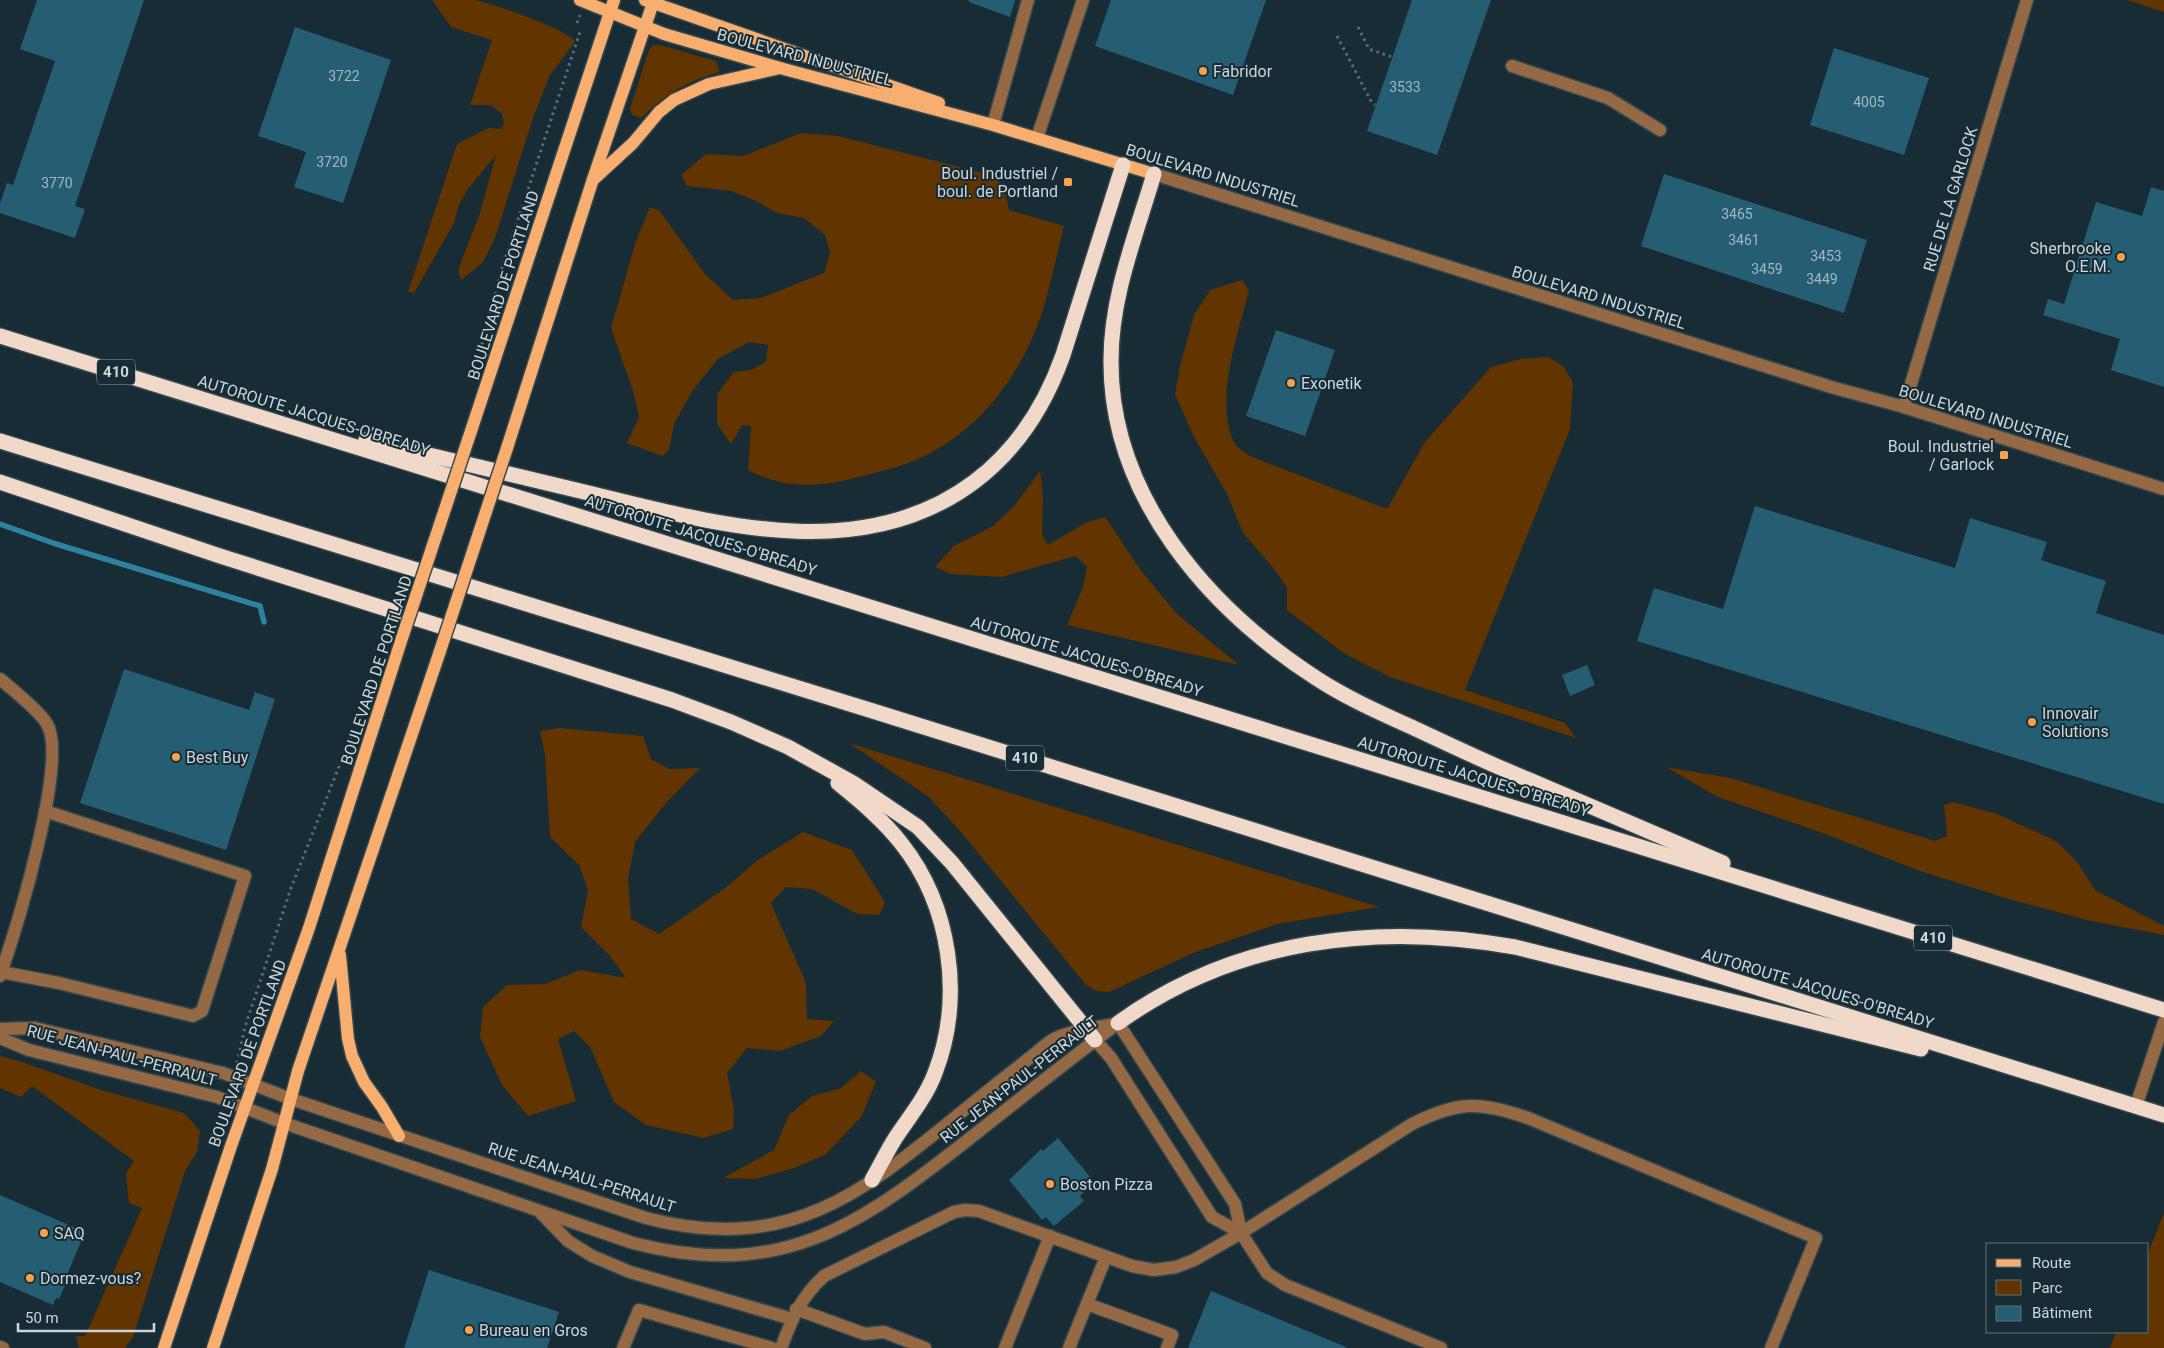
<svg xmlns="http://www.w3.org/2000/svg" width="2164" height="1348" font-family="Roboto,sans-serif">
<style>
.green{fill:#623400}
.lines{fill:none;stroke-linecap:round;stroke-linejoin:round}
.stream{stroke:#2e829e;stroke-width:5.5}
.building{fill:#255e72}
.minor-casing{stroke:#34474f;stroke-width:15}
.major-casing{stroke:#34474f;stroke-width:15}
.highway-casing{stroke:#34474f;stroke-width:18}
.path{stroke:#5b6c73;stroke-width:3;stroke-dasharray:2.5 4;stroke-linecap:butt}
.minor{stroke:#956943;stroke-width:12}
.major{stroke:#f7ae6f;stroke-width:12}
.highway{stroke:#f0d9c8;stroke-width:15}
.major-bridge-casing{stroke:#34474f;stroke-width:15;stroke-linecap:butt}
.major-bridge{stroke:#f7ae6f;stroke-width:12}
.poi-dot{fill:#f9a04c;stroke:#172c34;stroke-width:2}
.labels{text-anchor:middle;stroke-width:4;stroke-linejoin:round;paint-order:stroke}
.number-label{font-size:14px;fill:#a1b8c1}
.shield{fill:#172c34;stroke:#94a3a9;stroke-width:1}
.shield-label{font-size:15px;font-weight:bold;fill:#cad6db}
.street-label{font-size:16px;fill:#cad6db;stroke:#172c34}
.poi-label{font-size:16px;fill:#cad6db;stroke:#172c34;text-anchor:start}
</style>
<rect width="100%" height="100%" fill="#172c34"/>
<g class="green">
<path d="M432 0C445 0 460 0 474 0 492 3 563 28 574 40V43L550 75 533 118 495 238 483 262 461 280 458 270 480 213 496 155 467 190 458 207 454 223 414 293 408 292 457 144 489 128 501 129 504 124 502 114 491 105H470L492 40 451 27Z"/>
<polygon points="2127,0 2164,0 2164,12"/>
<path d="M653 45H660L716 61 720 72C688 80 664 95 641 118L632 115 630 108 649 50Z"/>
<path d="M801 133 838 136 995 176 1004 188 1009 210 1064 226C1057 254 1051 283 1043 310 1022 373 982 430 920 458 903 466 884 471 866 475 824 487 788 491 748 470L751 426 742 425 731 444 717 424V394L734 372 751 370 766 362 768 345 749 342 718 359 693 390 674 424 669 450 662 456 627 443 639 417 634 394 611 328 636 241 650 207 659 210 705 274 733 300 761 298 824 273 830 252 825 235 804 218 777 213 756 201 731 191 687 186 681 175 706 154 743 156Z"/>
<path d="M1242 280 1249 291C1238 334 1214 400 1234 442 1237 448 1246 453 1252 457L1387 509 1425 442 1491 367 1520 359 1548 357 1563 366 1573 382 1570 429 1465 690 1565 723 1576 738 1390 677 1345 654 1287 610V588L1275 570 1243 533 1227 494 1194 437 1175 394 1180 366 1194 315 1210 290Z"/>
<polygon points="1040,471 1043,497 1042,535 1048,545 1085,523 1105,517 1140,569 1177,614 1239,665 1067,625 1083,587 1087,566 1075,556 1001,577 951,574 935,567 954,546 993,526 1015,505"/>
<polygon points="559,728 643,736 651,759 669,769 700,768 666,803 635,842 628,879 631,919 659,934 724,889 759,859 803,832 852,850 885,902 879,915 857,914 812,889 786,887 771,903 806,983 807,1019 834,1021 821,1036 780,1051 747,1048 727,1073 734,1110 733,1129 703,1138 646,1125 614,1102 590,1047 574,1031 558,1039 576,1101 528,1116 502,1085 480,1037 483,1007 507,985 545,984 580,970 626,978 609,955 581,927 588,890 579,865 550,837 545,754 540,731"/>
<polygon points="849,743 1379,907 1277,924 1193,953 1109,992 1096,991 1086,985 961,832 929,797"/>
<polygon points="1666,767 1730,778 1935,841 1947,836 1944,805 1953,802 1997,814 2056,841 2077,862 2095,890 2164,926 2164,935 2091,921 2012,900 1920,871 1820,832 1718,797"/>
<polygon points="0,1056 25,1063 101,1090 184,1113 200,1131 197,1152 185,1171 133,1337 125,1348 79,1348 76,1336 85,1336 142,1208 129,1203 126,1174 134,1161 32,1086 21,1097 0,1088"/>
<polygon points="861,1071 876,1081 862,1116 825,1155 794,1168 755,1179 723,1178 774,1150 789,1115 812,1096 841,1088"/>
<polygon points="2164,1213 2164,1348 2110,1348 2116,1332 2148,1332 2148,1253"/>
</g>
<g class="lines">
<polyline class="stream" points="0,524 56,544 260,606 264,622"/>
</g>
<g class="building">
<polygon points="37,0 144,0 75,206 85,209 75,238 0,213 0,203 7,183 13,185 55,61 20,49"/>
<polygon points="969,0 1015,0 1010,17 969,2"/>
<polygon points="1111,0 1266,0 1233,95 1095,46"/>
<polygon points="1412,0 1491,0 1437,155 1367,131"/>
<polygon points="295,27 391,60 343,203 294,187 306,152 258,136"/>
<polygon points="1834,48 1929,78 1904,155 1810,125"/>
<polygon points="1664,174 1867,240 1844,313 1641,246"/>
<polygon points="2151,187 2164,191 2164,387 2111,370 2120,339 2043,315 2048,299 2064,304 2096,202 2142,216"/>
<polygon points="1276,330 1335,350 1305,436 1246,416"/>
<polygon points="1755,506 1955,568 1970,518 2047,542 2041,560 2106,581 2096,613 2164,635 2164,804 1637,641 1654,588 1723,609"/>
<polygon points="1587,665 1595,685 1570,696 1562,675"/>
<polygon points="124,669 249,710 255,692 275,699 226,850 80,803"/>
<polygon points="1058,1138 1091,1178 1086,1182 1090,1187 1080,1196 1084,1201 1054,1226 1046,1217 1042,1220 1009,1180 1041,1149 1043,1151"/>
<polygon points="0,1195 85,1232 64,1282 66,1283 59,1299 56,1298 53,1305 0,1282"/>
<polygon points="429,1270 559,1312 547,1348 404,1348"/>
<polygon points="1211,1291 1346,1347 1346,1348 1188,1348"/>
</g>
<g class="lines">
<g class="minor-casing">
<g id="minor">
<polyline points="1512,66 1608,98 1660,130"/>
<polyline points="993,125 1028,0"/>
<polyline points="1037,138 1083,0"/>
<polyline points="1154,174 1831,387 1904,407 2164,489"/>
<polyline points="1904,407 2027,0"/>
<path d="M0 679C11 688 41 713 47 724 69 760 15 933 0 976"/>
<polyline points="1,972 59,983 193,1016 202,1011 245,876 45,811"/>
<polyline points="1118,1023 1235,1204 1241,1233 1267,1273 1285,1285 1441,1348"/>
<path d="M0 1029 35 1028 223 1073 291 1099 646 1218C802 1259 877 1179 989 1090 1005 1077 1021 1065 1037 1052 1043 1047 1050 1040 1058 1037 1075 1030 1095 1028 1113 1024"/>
<path d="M0 1038 29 1050 217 1097 284 1123 633 1243C781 1281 857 1227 969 1139 1018 1100 1068 1061 1118 1023"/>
<polyline points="1095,1040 1111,1058 1212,1217 1241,1233"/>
<polyline points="2136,1106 2164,1022"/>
<polyline points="541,1213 568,1241 592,1256 630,1272 792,1319"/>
<polyline points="1087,1304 1172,1335 1167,1348"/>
<polyline points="796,1309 865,1334 884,1332 925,1348"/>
<polyline points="0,1347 3,1348"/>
<polyline points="623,1348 639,1310 772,1348"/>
<path d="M781 1348C792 1319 800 1298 824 1276L954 1212 965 1210 979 1211 1132 1266 1154 1270 1176 1267 1194 1260 1241 1233 1412 1124C1458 1101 1480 1101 1528 1118L1816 1238 1771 1348"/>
<polyline points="1005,1348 1050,1236"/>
<polyline points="1069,1348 1106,1257"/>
</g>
</g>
<g class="major-casing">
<g id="major">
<polyline points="580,0 664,34 780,68 993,125 1154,174"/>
<polyline points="645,0 939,103"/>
<polyline points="595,178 633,143 659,112 674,100 709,84 780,68"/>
<polyline points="471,431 614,0"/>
<polyline points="508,445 593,179 654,0"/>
<polyline points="340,955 348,1039 352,1056 364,1082 382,1107 399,1136"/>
<polyline points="164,1348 231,1146 309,928 402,638"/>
<polyline points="213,1348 272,1169 298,1071 440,651"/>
</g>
</g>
<g class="highway-casing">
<g id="highway">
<path d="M1154 174C1136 235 1111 296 1111 360 1110 496 1208 608 1316 678 1348 699 1383 714 1418 730 1454 747 1490 764 1527 779 1592 807 1658 835 1723 863"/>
<polyline points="0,336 2164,1010"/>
<path d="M366 440C443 458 520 477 597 495 719 525 863 565 974 482 1018 449 1045 406 1063 355L1123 165"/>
<polyline points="0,441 876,712 2164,1115"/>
<polyline points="0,482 220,556 672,700 731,722 788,747 853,783 918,827 952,863 1095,1040"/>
<path d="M838 783C860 801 883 820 901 843 951 906 964 998 935 1073 926 1097 910 1116 896 1137 887 1151 880 1166 872 1180"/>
<path d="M1118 1023C1235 939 1376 922 1515 947L1921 1049"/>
</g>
</g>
<g class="path">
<polyline points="577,23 580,15"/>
<polyline points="1358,27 1369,49 1392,57"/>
<polyline points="1337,36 1372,103 1375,105"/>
<polyline points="480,351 502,268 580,32"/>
<polyline points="237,1063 245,1027 291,888 361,711"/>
<polyline points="210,1141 220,1114"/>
</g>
<use href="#minor" class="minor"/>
<use href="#major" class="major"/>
<use href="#highway" class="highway"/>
<g class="major-bridge-casing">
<g id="major-bridge">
<polyline points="402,638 471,431"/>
<polyline points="440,651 508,445"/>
</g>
</g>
<use href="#major-bridge" class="major-bridge"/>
</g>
<g class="poi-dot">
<circle cx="1203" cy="71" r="5"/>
<rect x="1063" y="177" width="10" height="10" rx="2.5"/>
<circle cx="2121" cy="257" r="5"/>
<circle cx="1291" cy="383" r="5"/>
<rect x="1999" y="450" width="10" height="10" rx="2.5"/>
<circle cx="2032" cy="722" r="5"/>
<circle cx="176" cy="757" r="5"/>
<circle cx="1050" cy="1184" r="5"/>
<circle cx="44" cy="1233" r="5"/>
<circle cx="30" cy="1278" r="5"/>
<circle cx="469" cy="1330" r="5"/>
</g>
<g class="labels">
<g class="number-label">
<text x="344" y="81">3722</text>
<text x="1405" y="92">3533</text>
<text x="1869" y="107">4005</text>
<text x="332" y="167">3720</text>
<text x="57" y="188">3770</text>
<text x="1737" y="219">3465</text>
<text x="1744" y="245">3461</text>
<text x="1826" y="261">3453</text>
<text x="1767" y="274">3459</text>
<text x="1822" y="284">3449</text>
</g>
<g class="shield">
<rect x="97" y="359.5" width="38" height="25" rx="4"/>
<rect x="1006" y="745.5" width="38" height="25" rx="4"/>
<rect x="1914" y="925.5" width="38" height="25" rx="4"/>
</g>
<g class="shield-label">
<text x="116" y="377">410</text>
<text x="1025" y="763">410</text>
<text x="1933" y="943">410</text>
</g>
<g class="street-label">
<text transform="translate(805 57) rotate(15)" y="6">BOULEVARD INDUSTRIEL</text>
<text transform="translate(1213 175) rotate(17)" y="6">BOULEVARD INDUSTRIEL</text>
<text transform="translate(1950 199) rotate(-73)" y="6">RUE DE LA GARLOCK</text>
<text transform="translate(503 285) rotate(-72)" y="6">BOULEVARD DE PORTLAND</text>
<text transform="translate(1599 297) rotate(17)" y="6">BOULEVARD INDUSTRIEL</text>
<text transform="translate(314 415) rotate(17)" y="6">AUTOROUTE JACQUES-O'BREADY</text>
<text transform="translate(1986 416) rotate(17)" y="6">BOULEVARD INDUSTRIEL</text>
<text transform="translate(701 535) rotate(17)" y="6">AUTOROUTE JACQUES-O'BREADY</text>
<text transform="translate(1087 656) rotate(17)" y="6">AUTOROUTE JACQUES-O'BREADY</text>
<text transform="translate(376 670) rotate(-72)" y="6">BOULEVARD DE PORTLAND</text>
<text transform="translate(1474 776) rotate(17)" y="6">AUTOROUTE JACQUES-O'BREADY</text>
<text transform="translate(1818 988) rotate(17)" y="6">AUTOROUTE JACQUES-O'BREADY</text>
<text transform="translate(247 1053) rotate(-70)" y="6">BOULEVARD DE PORTLAND</text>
<text transform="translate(122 1055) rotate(15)" y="6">RUE JEAN-PAUL-PERRAULT</text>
<text transform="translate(1019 1079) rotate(-38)" y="6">RUE JEAN-PAUL-PERRAULT</text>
<text transform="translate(582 1177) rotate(18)" y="6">RUE JEAN-PAUL-PERRAULT</text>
</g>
<g class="poi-label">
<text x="1213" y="77">Fabridor</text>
<text x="1058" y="179" text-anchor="end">Boul. Industriel /<tspan x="1058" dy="18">boul. de Portland</tspan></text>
<text x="2111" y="254" text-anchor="end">Sherbrooke<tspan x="2111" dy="18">O.E.M.</tspan></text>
<text x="1301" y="389">Exonetik</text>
<text x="1994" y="452" text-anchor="end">Boul. Industriel<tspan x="1994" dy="18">/ Garlock</tspan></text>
<text x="2042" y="719">Innovair<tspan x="2042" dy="18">Solutions</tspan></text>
<text x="186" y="763">Best Buy</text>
<text x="1060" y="1190">Boston Pizza</text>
<text x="54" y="1239">SAQ</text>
<text x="40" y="1284">Dormez-vous?</text>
<text x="479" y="1336">Bureau en Gros</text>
</g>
</g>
<rect x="1986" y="1243" width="162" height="90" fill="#172c34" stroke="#5f7077"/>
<rect x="1996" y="1259" width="25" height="8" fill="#f7ae6f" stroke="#5f7077"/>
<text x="2032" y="1268" font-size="15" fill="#cad6db">Route</text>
<rect x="1996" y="1280" width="25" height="15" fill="#623400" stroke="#5f7077"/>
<text x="2032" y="1293" font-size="15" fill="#cad6db">Parc</text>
<rect x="1996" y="1306" width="25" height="15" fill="#255e72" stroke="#5f7077"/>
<text x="2032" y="1318" font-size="15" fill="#cad6db">Bâtiment</text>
<path d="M18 1323v8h136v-8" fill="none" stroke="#cad6db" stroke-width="2.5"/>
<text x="25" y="1323" font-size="15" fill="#cad6db" stroke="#172c34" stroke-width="4" paint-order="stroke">50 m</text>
</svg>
